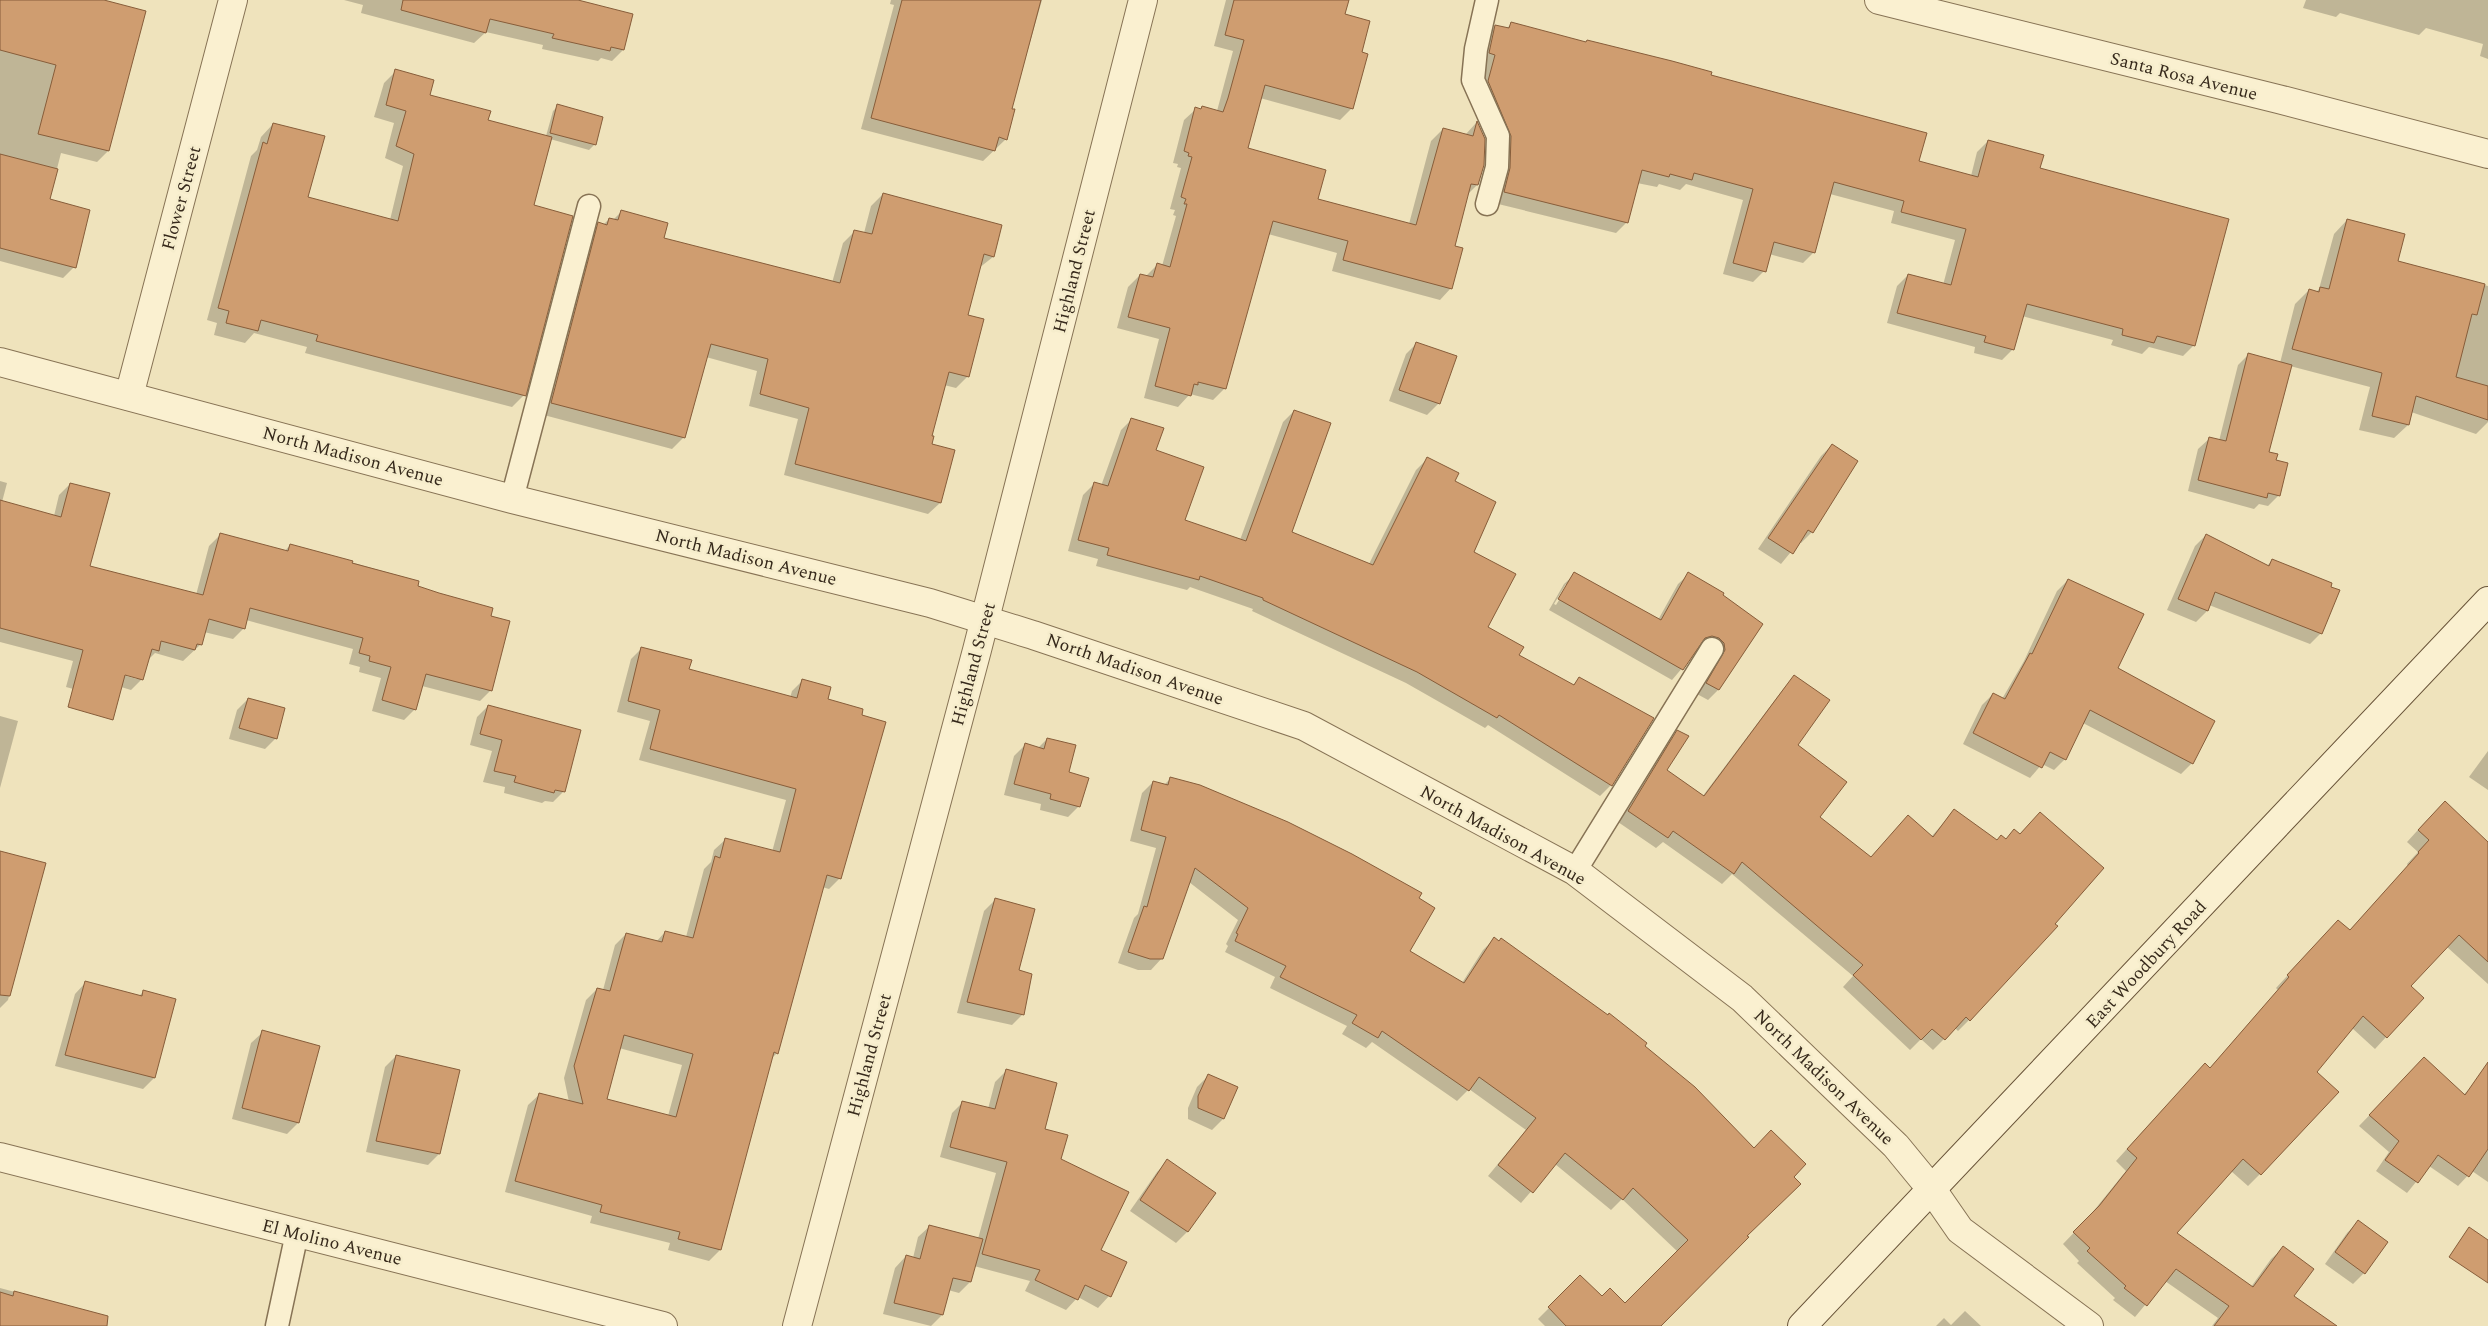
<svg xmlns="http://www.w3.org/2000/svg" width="2488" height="1326" font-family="Spectral,serif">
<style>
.shadow{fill:#0003;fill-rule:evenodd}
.building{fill:#cf9d70;stroke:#875d3a;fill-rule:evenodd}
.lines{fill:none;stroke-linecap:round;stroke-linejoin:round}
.service-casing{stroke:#877355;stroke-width:25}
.minor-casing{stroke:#877355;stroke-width:30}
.tertiary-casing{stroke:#877355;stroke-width:30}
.secondary-casing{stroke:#695439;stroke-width:30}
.service{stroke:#faf0d0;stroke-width:22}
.minor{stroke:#faf0d0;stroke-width:28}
.tertiary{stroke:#faf0d0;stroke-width:28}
.secondary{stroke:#faf0d0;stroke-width:28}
.labels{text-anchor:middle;stroke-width:5;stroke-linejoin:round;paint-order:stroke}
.street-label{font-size:18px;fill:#36291b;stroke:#f6edcc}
</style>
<rect width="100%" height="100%" fill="#efe3bc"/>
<g class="shadow">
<polygon points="0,0 99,0 108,151 97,162 61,153 49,200 74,267 63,278 0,261"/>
<polygon points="344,0 572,0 631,14 623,50 612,61 601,58 598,61 542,49 543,45 486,32 474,43 361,13 363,5"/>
<polygon points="891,0 1042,0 1011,109 1006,139 983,161 861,129 894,5 890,4"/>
<polygon points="1226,0 1342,0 1344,15 1360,53 1352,108 1340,120 1260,98 1246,149 1317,200 1409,224 1431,141 1443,129 1466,134 1476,123 1477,185 1467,195 1453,247 1451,288 1440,300 1332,271 1337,253 1268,234 1225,388 1213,400 1190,394 1178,407 1144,398 1159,339 1117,328 1128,287 1140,275 1146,276 1157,265 1162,266 1176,216 1173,215 1175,210 1170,209 1181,168 1177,167 1178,164 1173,163 1184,120 1196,109 1200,110 1202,107 1217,111 1233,51 1214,46"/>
<polygon points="2306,0 2488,0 2488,59 2480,56 2483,44 2426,28 2419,35 2340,13 2336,17 2303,8"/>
<polygon points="1511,24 1710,76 1918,162 1971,176 1977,152 1988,141 2039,169 2194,345 2183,356 2149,347 2142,354 2111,345 2113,340 2022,316 2013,349 2002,360 1974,353 1975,347 1887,323 1897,286 1908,275 1943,285 1955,240 1891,223 1894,211 1830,194 1814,252 1803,263 1769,254 1764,271 1753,282 1723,274 1743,200 1686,184 1680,190 1659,184 1657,187 1637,183 1627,222 1616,233 1494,203 1500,180 1477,92 1484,37 1495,26 1506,29"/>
<polygon points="396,71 428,96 487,120 546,136 553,111 558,106 595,144 589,150 550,139 532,206 524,395 512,407 305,353 307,347 254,333 245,343 214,335 217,323 207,320 251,156 257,150 261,137 273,124 307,198 390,220 403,166 385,158 394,123 374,117 384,83"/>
<polygon points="883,194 993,257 979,268 966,316 968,376 956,388 944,385 930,437 940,503 928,514 784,475 798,419 749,406 757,371 706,357 684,437 672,449 540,414 587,236 599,224 603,225 609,219 613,220 621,212 662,239 832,283 843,243 855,231 864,233 871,206"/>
<polygon points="2347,220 2396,261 2488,286 2488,422 2476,434 2411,412 2408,425 2394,438 2359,430 2370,387 2290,366 2268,453 2274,461 2279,495 2268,506 2259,504 2254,509 2188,491 2198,449 2210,438 2219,441 2238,365 2249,354 2280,363 2295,304 2309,290 2316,292 2319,289 2334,234"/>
<polygon points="1417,343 1455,357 1438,404 1427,415 1389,401 1406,354"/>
<polygon points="1294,411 1291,533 1369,564 1416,470 1427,459 1453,482 1473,552 1487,628 1518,655 1572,686 1580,678 1611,785 1600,796 1488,725 1485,728 1406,683 1252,611 1253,609 1190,587 1187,590 1096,566 1098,559 1068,551 1083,495 1094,484 1101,486 1121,430 1132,419 1155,451 1184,521 1240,540 1283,422"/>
<polygon points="1832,445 1812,532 1801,543 1799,542 1781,564 1758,549 1821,456"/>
<path d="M0 481 7 483 2 502 54 516 59 495 70 484 88 567 196 595 209 546 220 535 284 552 290 545 418 581 416 587 489 617 491 690 480 701 422 686 415 709 404 720 372 711 381 678 359 672 360 667 349 664 353 649 246 620 244 628 233 639 204 632 201 644 183 661 155 653 147 661 142 679 131 690 121 687 110 699 66 687 73 661 0 642ZM120 672 137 676V679L119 674Z"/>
<polygon points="2206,535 2267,566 2272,560 2321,633 2310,644 2209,605 2207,611 2196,622 2167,610 2195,546"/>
<path d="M1575 574 1658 620 1678 584 1689 574 1761 624 1718 690 1708 700 1697 694 1701 646 1672 680 1549 610 1564 584ZM1566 584H1569L1556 605 1554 604Z"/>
<polygon points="2068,580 2117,668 2192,763 2181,774 2083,723 2065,759 2054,770 2042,764 2030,778 1963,744 1982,705 1993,694 2002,699 2024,661 2057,591"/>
<path d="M642 648 688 670 790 698 792 691 803 680 826 700 840 878 829 889 822 887 777 1053 771 1059 720 1250 709 1261 668 1250 670 1243 590 1223 592 1216 505 1192 528 1105 540 1094 569 1102 564 1078 586 1000 597 989 603 990 615 945 626 934 656 942 665 932 686 937 704 869 711 862 714 850 726 839 772 852 786 800 639 760 650 721 617 712 631 659ZM619 1048 682 1065 668 1116 605 1100Z"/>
<polygon points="1795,677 1796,745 1819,817 1870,858 1908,816 1931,837 1954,811 1969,1020 1958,1031 1955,1028 1933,1050 1921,1039 1910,1050 1843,987 1853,976 1732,874 1722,884 1663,842 1656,848 1618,822 1667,743 1678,732 1665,770 1702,797 1784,688"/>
<polygon points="248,699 276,738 265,749 229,739 237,710"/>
<polygon points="488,706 564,791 553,802 545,801 542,803 504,793 505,787 483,782 492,751 470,745 477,717"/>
<polygon points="0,716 18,721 0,788"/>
<polygon points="1047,739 1067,772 1079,806 1068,817 1040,810 1041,804 1004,795 1014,756 1025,745 1038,748"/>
<polygon points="2488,751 2488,790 2469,777"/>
<polygon points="1171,778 1418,899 1408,952 1462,983 1483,950 1494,939 1644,1046 1754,1150 1799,1184 1657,1326 1545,1326 1538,1319 1580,1277 1602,1298 1625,1305 1678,1252 1622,1199 1611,1210 1555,1164 1521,1203 1488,1176 1526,1130 1469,1089 1457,1101 1372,1042 1366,1048 1342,1034 1347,1026 1270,988 1275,977 1225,952 1228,946 1226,944 1238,920 1189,882 1162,958 1151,970 1138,970 1118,963 1134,918 1138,914 1156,848 1130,841 1142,793 1153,782 1164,785"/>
<polygon points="2427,820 2488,843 2488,984 2447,947 2410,986 2386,1037 2375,1049 2352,1028 2315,1072 2337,1092 2260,1174 2248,1186 2231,1171 2175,1233 2251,1287 2271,1259 2283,1248 2292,1296 2335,1326 2212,1326 2218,1318 2165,1281 2135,1317 2113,1300 2115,1298 2077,1263 2079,1261 2063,1244 2087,1219 2126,1171 2116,1161 2163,1109 2209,1069 2278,990 2276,988 2327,933 2349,931 2408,866 2407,864 2418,852 2407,842"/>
<polygon points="0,852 44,864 8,1000 0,1008"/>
<polygon points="995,900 1017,971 1023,1014 1012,1025 957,1013 984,911"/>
<polygon points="86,982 138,997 144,991 154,1078 143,1089 55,1066 75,994"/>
<polygon points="263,1032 318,1046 298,1123 287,1134 232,1119 251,1043"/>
<polygon points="396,1056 439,1154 428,1165 366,1152 385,1067"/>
<polygon points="2414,1069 2463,1095 2474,1085 2488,1095 2488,1182 2472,1171 2458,1186 2429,1166 2407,1193 2376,1171 2389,1152 2359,1126"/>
<polygon points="1006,1071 1060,1160 1100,1251 1125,1263 1109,1296 1098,1308 1078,1297 1066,1310 1025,1291 1030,1281 974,1266 970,1282 959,1293 948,1290 942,1315 931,1326 883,1314 895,1268 906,1256 913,1258 918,1237 930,1226 978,1239 996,1173 940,1157 952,1113 963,1102 988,1109 995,1082"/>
<polygon points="1208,1076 1236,1088 1223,1119 1212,1130 1188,1119 1188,1108 1197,1087"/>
<polygon points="1168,1161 1214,1193 1187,1232 1176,1243 1130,1211 1157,1172"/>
<polygon points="2358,1222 2364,1273 2353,1284 2325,1264 2347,1233"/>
<polygon points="0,1288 93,1313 90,1326 0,1326"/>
<polygon points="1965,1311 1981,1326 1936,1326 1944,1318 1951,1325"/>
</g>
<g class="building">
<polygon points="0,0 104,0 146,11 109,151 38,134 56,65 0,50"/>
<polygon points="403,0 578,0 633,14 624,50 611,47 610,51 552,38 554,34 490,19 486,33 401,10"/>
<polygon points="902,0 1041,0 1012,109 1015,109 1007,140 999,137 995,151 871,118"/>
<polygon points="1234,0 1349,0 1345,14 1370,21 1362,52 1368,54 1353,109 1265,85 1248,148 1326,170 1318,199 1416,225 1443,128 1473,136 1477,121 1485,139 1484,165 1478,185 1471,184 1455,246 1463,248 1452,289 1343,260 1348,241 1273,221 1226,389 1198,382 1198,385 1194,384 1191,396 1155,386 1170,328 1128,317 1140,274 1153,277 1157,263 1170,267 1187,204 1184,204 1186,199 1181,197 1192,157 1188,156 1189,153 1184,151 1195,107 1201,109 1202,106 1223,112 1228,98 1244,40 1225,35"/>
<polygon points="1511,22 1586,42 1587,40 1672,61 1712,72 1711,75 1927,133 1919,161 1978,177 1988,140 2044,155 2040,168 2229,219 2195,346 2157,336 2154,343 2122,335 2123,329 2027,304 2014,350 1984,342 1986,336 1897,313 1908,274 1951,285 1966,229 1901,212 1904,201 1834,182 1815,253 1774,242 1766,272 1733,263 1753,189 1694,173 1692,180 1670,174 1669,177 1642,170 1628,223 1504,192 1510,168 1511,136 1488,81 1495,55 1489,53 1495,25 1509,28"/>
<polygon points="395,69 434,80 430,95 491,111 488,120 552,137 534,205 573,216 526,396 316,341 318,335 261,320 258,331 226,323 229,311 218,308 263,142 267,144 273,123 325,136 308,197 398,221 414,154 396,146 406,111 386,105"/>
<polygon points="557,104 603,117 596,145 550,133"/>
<polygon points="0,154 58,169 50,199 90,210 76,268 0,248"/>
<polygon points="883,193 1002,225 994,257 984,254 968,315 984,319 969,377 949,372 932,436 934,436 932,444 955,450 941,503 795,464 809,408 760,394 768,359 711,344 685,438 551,403 598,222 607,225 609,218 618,220 621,210 668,223 664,238 840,283 854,230 872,234"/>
<polygon points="2347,219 2405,234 2398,261 2485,284 2477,315 2472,314 2456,377 2488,386 2488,420 2416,396 2409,425 2372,416 2382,373 2292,349 2309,289 2319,292 2320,287 2329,289"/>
<polygon points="1416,342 1457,356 1440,404 1399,390"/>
<polygon points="2248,353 2292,365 2269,452 2278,454 2276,460 2288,463 2280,496 2268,493 2267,498 2198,480 2209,437 2226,441"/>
<polygon points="1294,410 1331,423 1292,532 1373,565 1427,457 1459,473 1455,481 1496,502 1474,552 1516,574 1488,627 1524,647 1519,655 1574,685 1579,677 1654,718 1612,786 1499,715 1497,718 1417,672 1263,600 1263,598 1200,576 1199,580 1107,555 1109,548 1078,540 1094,482 1108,486 1131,418 1164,428 1156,450 1204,467 1185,520 1246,541"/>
<polygon points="1832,444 1858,461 1813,533 1808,530 1793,554 1768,538"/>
<polygon points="70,483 110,493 90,566 203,595 220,533 288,551 290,544 353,561 352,563 419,581 418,586 439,593 493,608 491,616 510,621 492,691 426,674 416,710 382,700 391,667 369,661 370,656 359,653 363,638 250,608 245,629 209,619 202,645 197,644 195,650 161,641 159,651 152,649 143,680 125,675 113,720 68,707 83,650 0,628 0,500 61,517"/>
<polygon points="2206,534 2269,566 2272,559 2332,583 2331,587 2340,590 2322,634 2215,592 2208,611 2178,599"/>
<polygon points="1574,572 1661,620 1688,572 1724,593 1723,595 1763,624 1719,690 1706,683 1725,650 1724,643 1719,638 1712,636 1705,638 1683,670 1558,599"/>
<polygon points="2068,579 2144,614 2118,668 2215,721 2193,764 2090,710 2066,760 2050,752 2042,768 1973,733 1993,693 2005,699 2030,653 2032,654"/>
<path d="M641 647 692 660 689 669 797 698 802 679 831 687 828 699 863 709 862 715 886 722 841 879 827 875 778 1054 774 1052 721 1250 678 1239 680 1232 600 1212 602 1205 515 1181 539 1093 583 1104 574 1066 597 988 610 991 626 933 662 942 665 931 693 938 715 856 720 858 725 838 780 852 796 789 650 749 660 710 628 701ZM624 1035 693 1054 676 1117 607 1099Z"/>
<polygon points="1794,675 1830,700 1798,745 1847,782 1820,817 1871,857 1908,815 1933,837 1954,809 1997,840 2001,835 2006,839 2014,829 2020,834 2040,812 2104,868 2055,924 2058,926 1970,1021 1966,1017 1945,1040 1932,1029 1921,1040 1853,975 1863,965 1742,862 1734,874 1673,831 1668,838 1628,811 1677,730 1689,736 1667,770 1704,796"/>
<polygon points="248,698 285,708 277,739 239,728"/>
<polygon points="488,705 581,730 565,792 555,790 554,793 514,782 516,776 494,771 502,740 480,734"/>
<polygon points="1047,738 1076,745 1069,772 1089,778 1080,807 1050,799 1051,794 1014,784 1025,743 1044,749"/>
<polygon points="1170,777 1200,785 1288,822 1352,854 1422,893 1419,898 1435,908 1410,951 1464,983 1494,937 1499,941 1501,938 1608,1015 1609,1013 1647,1043 1645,1046 1695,1087 1754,1148 1771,1130 1806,1164 1794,1177 1801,1184 1747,1236 1749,1237 1661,1326 1566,1326 1548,1307 1580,1275 1602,1296 1610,1288 1625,1303 1688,1240 1633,1188 1623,1200 1565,1153 1533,1193 1498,1165 1536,1118 1479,1077 1469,1091 1382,1031 1378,1038 1352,1023 1357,1015 1280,977 1286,966 1235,941 1238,934 1236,933 1248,908 1195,868 1163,959 1150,959 1128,952 1144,906 1147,907 1166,837 1141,830 1153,781 1168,785"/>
<polygon points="2445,801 2488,842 2488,962 2459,935 2411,986 2424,998 2387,1038 2363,1016 2317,1072 2339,1092 2261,1175 2243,1159 2177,1233 2253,1287 2283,1246 2314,1269 2294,1296 2337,1326 2214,1326 2229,1306 2176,1269 2147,1306 2124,1288 2126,1286 2087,1251 2090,1248 2073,1232 2099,1206 2137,1158 2127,1149 2175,1096 2205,1063 2210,1068 2289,977 2287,975 2338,920 2350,930 2419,853 2418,852 2429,840 2418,830"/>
<polygon points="0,851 46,863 10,996 0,995"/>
<polygon points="995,898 1035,909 1019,970 1032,974 1024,1015 967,1002"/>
<polygon points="85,981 142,996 143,990 176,999 155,1078 65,1055"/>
<polygon points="262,1030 320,1046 299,1123 242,1108"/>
<polygon points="396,1055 460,1070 440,1154 376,1141"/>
<polygon points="2424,1057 2465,1095 2488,1062 2488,1149 2469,1177 2438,1155 2418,1183 2385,1160 2399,1141 2369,1115"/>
<polygon points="1006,1069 1057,1083 1045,1129 1068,1135 1061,1159 1129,1192 1101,1250 1127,1262 1111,1297 1085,1285 1078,1300 1035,1280 1040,1270 982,1254 1007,1162 950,1147 962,1101 995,1109"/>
<polygon points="1208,1074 1238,1087 1224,1119 1198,1108 1198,1096"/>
<polygon points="1167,1159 1216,1193 1188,1232 1140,1200"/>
<polygon points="2358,1220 2388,1242 2365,1274 2335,1252"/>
<polygon points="929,1225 983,1239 971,1282 953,1278 943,1315 894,1303 906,1255 920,1259"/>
<polygon points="2469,1227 2488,1240 2488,1283 2449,1257"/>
<polygon points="14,1291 108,1316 107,1326 0,1326 0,1292 13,1296"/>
</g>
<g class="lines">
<g class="service-casing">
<g id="service">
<polyline points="1487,204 1497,167 1498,136 1473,80 1476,49 1487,0"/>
<polyline points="512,499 589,206"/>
<polyline points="1575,871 1712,649"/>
<polyline points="277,1326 297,1233"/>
</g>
</g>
<g class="minor-casing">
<g id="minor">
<polyline points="1879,0 2278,99 2488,154"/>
<polyline points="0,362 512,499 930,603 1033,635 1304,726 1575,871 1742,998 1896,1146 1933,1191 1960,1230 2089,1326"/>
<polyline points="129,396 233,0"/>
<polyline points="797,1326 977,650 1143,0"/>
</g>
</g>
<g class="tertiary-casing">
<polyline id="tertiary" points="0,1157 663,1326"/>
</g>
<g class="secondary-casing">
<polyline id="secondary" points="1802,1326 2488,601"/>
</g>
<use href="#service" class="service"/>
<use href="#minor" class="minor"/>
<use href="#tertiary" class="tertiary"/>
<use href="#secondary" class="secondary"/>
</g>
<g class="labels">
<g class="street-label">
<text transform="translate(2184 76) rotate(14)" y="6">Santa Rosa Avenue</text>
<text transform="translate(181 198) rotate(-75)" y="6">Flower Street</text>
<text transform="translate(1074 271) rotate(-76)" y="6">Highland Street</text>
<text transform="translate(353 456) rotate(15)" y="6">North Madison Avenue</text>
<text transform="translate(746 557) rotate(14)" y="6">North Madison Avenue</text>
<text transform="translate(973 664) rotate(-75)" y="6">Highland Street</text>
<text transform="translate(1135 669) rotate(19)" y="6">North Madison Avenue</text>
<text transform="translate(1503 835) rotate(29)" y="6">North Madison Avenue</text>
<text transform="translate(2146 964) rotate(-47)" y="6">East Woodbury Road</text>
<text transform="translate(869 1055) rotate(-75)" y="6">Highland Street</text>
<text transform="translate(1824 1077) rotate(44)" y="6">North Madison Avenue</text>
<text transform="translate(332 1242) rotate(14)" y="6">El Molino Avenue</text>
</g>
</g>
</svg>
